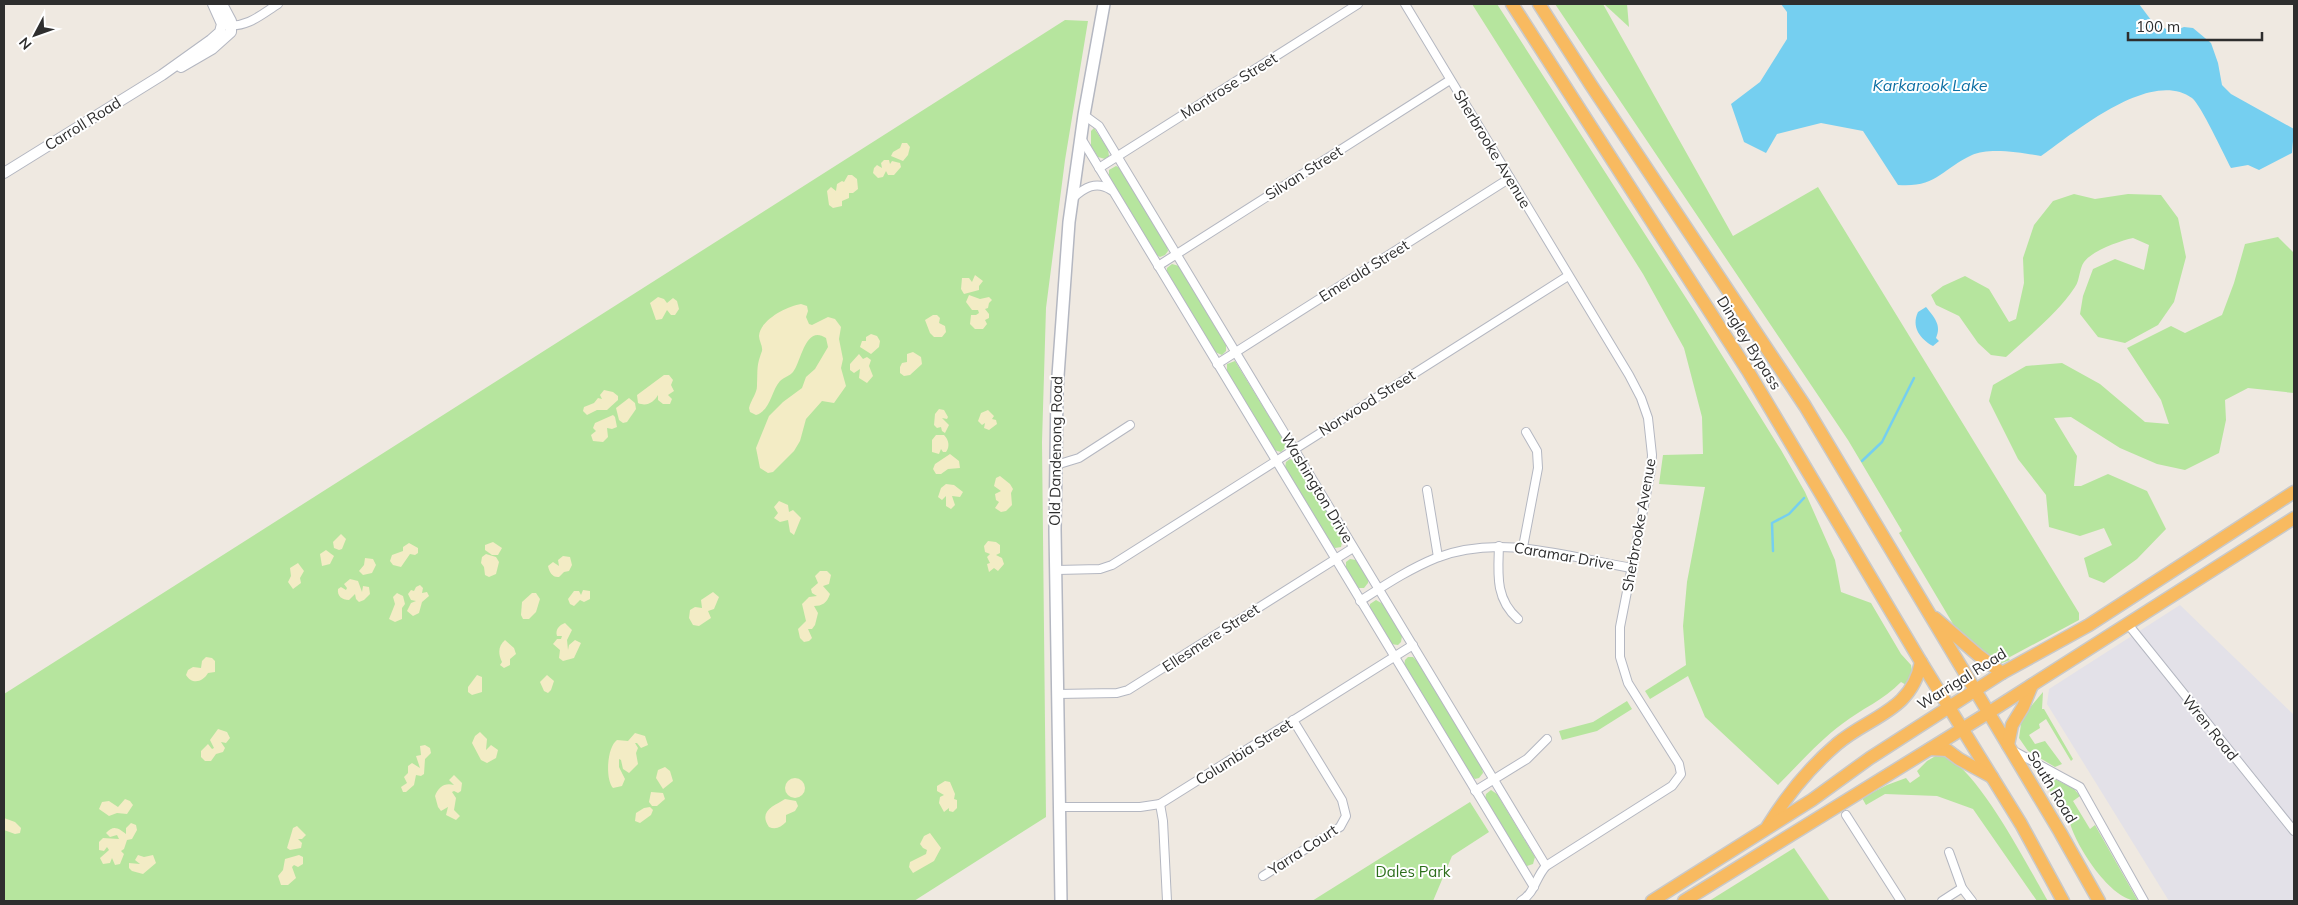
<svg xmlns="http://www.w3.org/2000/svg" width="2298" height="905" font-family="Mulish,sans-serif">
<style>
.industrial{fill:#e3e1e8}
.green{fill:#b6e59e}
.sand{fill:#f3ecc5}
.water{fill:#75cff0}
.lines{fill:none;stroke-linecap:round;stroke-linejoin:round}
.stream{stroke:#75cff0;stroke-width:2.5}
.minor-casing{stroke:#b4b7c1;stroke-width:10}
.tertiary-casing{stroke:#b4b7c1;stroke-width:12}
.secondary-casing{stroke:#b4b7c1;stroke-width:14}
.trunk-casing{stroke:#c9c9c9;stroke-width:15}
.minor{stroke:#fff;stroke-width:8}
.tertiary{stroke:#fff;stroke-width:10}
.secondary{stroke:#fff;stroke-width:11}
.trunk{stroke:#f8ba60;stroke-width:12}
.labels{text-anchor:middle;stroke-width:4;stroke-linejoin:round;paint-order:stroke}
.street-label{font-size:15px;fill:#2e2e2e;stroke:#fff}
.park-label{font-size:15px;fill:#2c6e1b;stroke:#fff}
.water-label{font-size:16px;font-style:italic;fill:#0d6fa3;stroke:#fff}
</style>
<rect width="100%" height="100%" fill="#efe9e1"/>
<polygon class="industrial" points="2180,605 2294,715 2294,901 2169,901 2047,704 2049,689"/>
<g class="green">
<path d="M1472 4H1497L1695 312 1781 450 1805 492 1835 560 1841 592 1871 603 1901 654 1911 665 1912 671 1908 686 1901 682C1884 700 1861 709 1842 724 1818 742 1799 764 1778 785L1705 717 1688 676 1650 699 1645 691 1686 665 1683 626 1687 582 1705 487 1659 484 1663 455 1703 454 1702 417 1684 348 1643 274Z"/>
<polygon points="1555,4 1603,4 1733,236 1818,187 2079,613 2079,620 2008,658 2010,660 2002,663 1991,660 1956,629 1899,533 1902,531 1848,440"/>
<polygon points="1604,4 1627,4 1629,27"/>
<polygon points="1065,20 1088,21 1065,160 1046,308 1042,442 1046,817 914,901 4,901 4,694"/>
<polygon points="1094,128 1108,149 1109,156 1105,159 1098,157 1091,146 1091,131"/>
<polygon points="1116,166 1120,168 1167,246 1168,251 1165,255 1160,257 1155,254 1109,177 1109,170"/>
<path d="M2074 194 2095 199 2128 194 2161 195 2178 218 2186 257 2174 302 2158 325 2125 343 2098 337 2080 314 2083 296 2093 269 2115 259 2144 270 2149 245 2133 238C2120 241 2093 250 2084 262 2079 269 2080 280 2075 287 2057 314 2030 335 2006 357L1991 355 1978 343 1959 316 1936 305 1931 295 1943 286 1965 276 1989 289 2009 322 2016 319 2024 283 2023 258 2034 225 2053 201Z"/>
<polygon points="2278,237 2294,253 2294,393 2248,388 2225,400 2226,420 2219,453 2185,470 2157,464 2120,448 2071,417 2054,418 2077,456 2074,486 2081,486 2108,474 2147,491 2166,529 2137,559 2104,583 2089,577 2084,558 2112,545 2104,528 2080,536 2049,527 2046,495 2018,459 1989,401 1993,385 2026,366 2062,363 2100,384 2145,422 2169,424 2161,400 2127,348 2171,326 2185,333 2222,315 2234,283 2245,244"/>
<polygon points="1172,264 1179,266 1226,345 1226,351 1222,355 1215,352 1167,273 1167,268"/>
<polygon points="1235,361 1285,442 1285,448 1281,452 1274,450 1227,373 1227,364"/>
<polygon points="1290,459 1297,462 1343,538 1341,547 1335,548 1331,545 1285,468 1286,462"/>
<polygon points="1350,559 1356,560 1368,579 1368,583 1364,588 1357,588 1346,569 1346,562"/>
<polygon points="1376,600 1383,604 1402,636 1401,642 1398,645 1391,644 1370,610 1370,604"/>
<polygon points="1408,657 1413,657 1417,661 1482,768 1483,773 1479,778 1475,779 1471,776 1404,666 1405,660"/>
<polygon points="2043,692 2042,709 2044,709 2073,759 2071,761 2046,719 2039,724 2040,728 2029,735 2035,744 2045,741 2062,764 2055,767 2028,751 2019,738 2022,717"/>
<polygon points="1627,701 1632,709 1597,731 1562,740 1559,731 1593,722"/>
<path d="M1939 754C1974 760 2029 869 2048 901H2037L1973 809 1937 796 1885 794 1866 805 1862 798 1887 785 1906 778 1910 783 1920 776 1917 771 1927 761Z"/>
<path d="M2034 768 2074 789 2080 796 2073 801 2090 829 2095 825 2138 901C2111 901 2076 846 2070 823L2071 820 2063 802 2057 801Z"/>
<polygon points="1491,790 1497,794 1535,857 1533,864 1527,866 1524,863 1485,799 1486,794"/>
<polygon points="1470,802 1489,832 1452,856 1433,901 1312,901"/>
<polygon points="1794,848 1830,901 1709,901"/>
</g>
<g class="sand">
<polygon points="902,143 907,143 910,147 908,155 903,161 891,156 893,152 900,148"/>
<polygon points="884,160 889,160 890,164 892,161 900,163 901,167 894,175 888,175 886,171 883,177 878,178 873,173 874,168 877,165 882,168 881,163"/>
<polygon points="848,175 852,175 857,179 858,189 853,193 849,193 849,198 842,201 842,206 833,208 829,205 827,191 831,187 836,191 837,184 842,181 844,182"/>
<polygon points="975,275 983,281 979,286 979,290 964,294 961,289 962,278 969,278 972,282"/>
<polygon points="969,295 980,299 989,297 992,300 989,303 988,308 985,309 989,314 989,318 985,320 987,324 983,329 975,329 970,324 971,315 976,315 979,313 978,310 972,310 966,302"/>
<polygon points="658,297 664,299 667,303 673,298 677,301 679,309 675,315 671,315 667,310 662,319 656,320 650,303"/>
<path d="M801 304 807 306 808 311 806 317 809 324 812 325 828 317 835 319 841 327 839 339 843 359 841 368 846 386 834 403 822 401 806 419 800 441 794 451 773 472 768 473 760 468 756 448 769 416 783 402 802 388 806 377 815 369 828 347 826 338C805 324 801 363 793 372 790 376 784 377 780 381 771 391 771 410 756 415L750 412 749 408C751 400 757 393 757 386 758 369 756 367 762 351 763 346 759 341 759 336 760 320 787 306 801 304Z"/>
<polygon points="933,315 937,315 940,318 939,323 945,326 946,332 942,337 934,337 930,333 925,320"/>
<polygon points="871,334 877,336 880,341 879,347 871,354 860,347 862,341 866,341 866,337"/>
<polygon points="913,352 921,357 922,364 910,375 904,376 900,373 900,367 902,363 907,362 907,354"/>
<polygon points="859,354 863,359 867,357 871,360 869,366 873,376 867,383 859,378 860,369 854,373 850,370 850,364"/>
<path d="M664 375H669L673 380 671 385 674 391 668 395 672 399 670 404H663L658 400V395C654 402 647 407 638 403L637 395Z"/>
<polygon points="604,390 613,392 618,396 618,400 607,410 597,410 587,415 583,411 584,407 594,403 598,398 602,399 600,395"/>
<polygon points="629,398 635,403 636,409 627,422 623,423 619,420 616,408"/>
<polygon points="939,409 944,410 948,417 947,419 942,418 949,425 945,433 942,431 941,427 937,428 934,425 935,414"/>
<polygon points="988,410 994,416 992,419 996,420 997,424 989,430 984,428 985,423 982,425 978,421 981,413"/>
<polygon points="613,415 615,417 617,427 612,429 607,428 608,437 603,442 593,441 591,435 596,431 593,428 595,423"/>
<path d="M936 435H944C949 440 950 447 946 452H943L941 449 939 454 932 452V440Z"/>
<polygon points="950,454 959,461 960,468 948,469 941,474 936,474 933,469 935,464"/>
<polygon points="1000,476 1010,484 1013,489 1011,493 1012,505 1006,511 1001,512 995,508 999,502 996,500 995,494 1001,491 994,486 996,478"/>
<polygon points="946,484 954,485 963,492 960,497 952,496 955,505 951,509 946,506 946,496 942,500 938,497 941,488"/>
<polygon points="779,501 788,505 789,512 793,510 801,518 794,535 790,532 788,520 780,522 774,518 778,513 774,507"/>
<polygon points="341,534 346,539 342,549 339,550 334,548 333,542"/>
<polygon points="988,541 996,542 1000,545 1000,553 996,555 1002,558 1004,564 998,571 994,568 989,572 987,564 990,563 987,557 990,554 985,552 984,546"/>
<polygon points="493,542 502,548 498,555 492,555 485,550 485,545"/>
<polygon points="409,543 418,548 418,553 415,555 410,554 401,567 393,565 390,561 392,555 403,551 403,547"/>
<polygon points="326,550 334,556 330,564 322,566 320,554"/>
<polygon points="486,554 496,557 499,562 496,574 489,577 485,575 484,567 481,563 482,557"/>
<path d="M563 556 570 557 572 565 569 571 564 572 559 577C553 578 549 572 548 566L553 562 559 566 558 560Z"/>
<polygon points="365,558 373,559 376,565 372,573 363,575 359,571 364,565"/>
<polygon points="298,563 304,571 300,578 301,583 293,589 288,582 291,576 290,568"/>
<path d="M820 571H827L831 575 829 584 823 586 830 594C827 603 822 606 814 606L818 613 815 625 812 629H808L812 638 809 641 804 642 800 638 798 629 806 621 802 604 809 597 817 596 812 593 811 589 818 583 815 576Z"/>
<path d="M350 579 358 581 362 592 363 586 369 587 370 594 364 600 359 602 356 599 355 594 349 600C342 600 337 596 338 589L341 587 346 590 347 588 344 584Z"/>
<polygon points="420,585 423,588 422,593 427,592 429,596 422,602 419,613 413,616 407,611 411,603 416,601 411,600 408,594 411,590 414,591 416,587"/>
<polygon points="583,590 590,591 590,599 584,602 580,600 574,606 570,604 568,599 574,591 579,591 581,595"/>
<polygon points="713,592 719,597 714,609 708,611 711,618 699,626 693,625 689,618 690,610 695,607 702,608 701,600"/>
<polygon points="397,593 403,596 405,604 402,608 402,619 395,622 389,619 395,604 393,597"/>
<polygon points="532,593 536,593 540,599 536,612 529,619 523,619 521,615 522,602"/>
<path d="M565 623 572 630 567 640 568 650 569 645 575 640 581 643 574 658 563 661 559 658 560 650 553 644 557 639H561L562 636H557C555 630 559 625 565 623Z"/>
<path d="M505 640 514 648 516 654 510 659V665L504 668 500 665 502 662C498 654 498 646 505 640Z"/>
<path d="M206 657 212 658 215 661V672L208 673C203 682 192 685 186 675L188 670 193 667 201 668 202 661Z"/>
<polygon points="477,675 482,677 482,692 472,695 468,692 468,687"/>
<polygon points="547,675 554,681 551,690 548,693 544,691 540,682"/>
<polygon points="218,729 227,732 230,738 226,743 221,742 225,748 223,752 216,754 211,761 205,761 201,757 201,751 208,744 212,749 214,748 210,740"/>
<polygon points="480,732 487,739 486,750 491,745 498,750 496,758 487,763 481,760 472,743 475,736"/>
<path d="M635 733 645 736 648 745 641 748 637 743H635L638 748 636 753 638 764 629 773 623 769 621 760 619 759V767L625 779 622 786 613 788C605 779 607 747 617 740L628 741Z"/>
<polygon points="425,745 430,748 431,753 425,759 424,774 421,776 416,775 414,785 406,792 403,792 401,787 407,783 404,777 408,773 408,766 412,763 420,768 416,756 421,755 420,746"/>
<polygon points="665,767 670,771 673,781 663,789 656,778 658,770"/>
<path d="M454 775 462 783 461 791 458 793 454 791 452 792 456 798 454 810 460 816 456 820 446 815 448 807 441 811 438 807 435 796C438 787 445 782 454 785L449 780Z"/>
<circle cx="795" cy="788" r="10"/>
<polygon points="945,781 950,782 955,794 954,799 957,800 957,808 953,812 949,811 949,808 944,812 939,803 940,797 944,795 937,791 937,786"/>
<polygon points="651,792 663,793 665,799 657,806 652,806 649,802"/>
<polygon points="125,799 130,801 133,805 127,814 117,813 109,816 99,809 102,802 109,801 118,807"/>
<path d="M785 799 796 801 798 806 795 811 786 815V822C781 827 776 830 769 827 758 811 774 806 785 799Z"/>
<polygon points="650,807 653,810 651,815 640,823 635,821 636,813 644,808"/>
<polygon points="4,818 15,822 21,828 20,833 15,834 4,830"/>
<path d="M131 823 136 825 137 830 132 839 127 840 124 849 121 851 124 854 120 864 115 865 112 858 110 863 103 864 100 858 109 850 107 847 104 851 99 850V842L103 838 119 839 117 835 110 837 106 833C114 824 119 829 126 834V828Z"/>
<polygon points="297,826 306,835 302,839 298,839 302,843 301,848 290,850 287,848 293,828"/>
<polygon points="930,833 941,848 934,861 913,873 909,867 910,862 926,854 927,850 923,848 920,844 924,836"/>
<polygon points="138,855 144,857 153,855 156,863 143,874 132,871 129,868 129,863 140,864 135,860"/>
<polygon points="299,855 303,857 303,864 298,867 294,865 292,867 296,878 288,885 281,885 278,876 283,870 285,859"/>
</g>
<g class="water">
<path d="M1781 4H2139L2151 20 2171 32 2184 27 2193 28 2211 43 2218 63 2222 85 2231 94 2294 129 2292 153 2259 170 2248 165 2231 168C2224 155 2201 105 2192 98 2151 68 2075 132 2041 156 2023 153 1989 147 1972 155 1942 169 1936 188 1898 185L1863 131 1821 123 1777 134 1766 153 1744 142 1731 104 1760 82 1787 39V12Z"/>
<path d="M1926 307C1934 317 1942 325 1936 338L1939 341 1933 346C1920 339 1911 327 1918 312Z"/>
</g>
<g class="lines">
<g class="stream">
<polyline points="1862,461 1882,442 1914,378"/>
<polyline points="1773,551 1772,523 1789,514 1804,498"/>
</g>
<g class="minor-casing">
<g id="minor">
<path d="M1405 4 1629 375 1641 398 1648 418 1652 455 1651 470 1620 627V657L1628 683 1679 764 1681 774 1672 786 1546 866C1535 878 1535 893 1521 901"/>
<path d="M227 25C247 28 262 14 278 4"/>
<polyline points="1084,115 1099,126 1546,866"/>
<polyline points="1081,138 1534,887"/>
<polyline points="1099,168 1358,4"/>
<path d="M1073 198C1084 188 1096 180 1111 190"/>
<polyline points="1158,266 1450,80"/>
<polyline points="1217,364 1510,178"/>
<polyline points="1056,465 1079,458 1130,425"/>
<polyline points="1427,490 1438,557"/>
<path d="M1499 546C1498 574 1495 599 1518 619"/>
<polyline points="1523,547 1538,468 1537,451 1526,432"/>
<polyline points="1057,570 1100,569 1112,565 1568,276"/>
<path d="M1360 601C1385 585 1409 569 1436 558 1501 533 1567 557 1632 568"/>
<polyline points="2127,623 2294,831"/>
<polyline points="1057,694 1117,693 1128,690 1353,548"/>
<polyline points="2012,750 2080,787 2144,901"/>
<polyline points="1475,791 1527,759 1547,739"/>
<polyline points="1160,804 1163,821 1167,901"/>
<polyline points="1059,807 1140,807 1160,804 1413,645"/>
<polyline points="1846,815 1901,901"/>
<polyline points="1949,852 1962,888 1972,901"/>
<polyline points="1263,876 1340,827 1346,816 1342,800 1293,720"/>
<polyline points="1942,901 1962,888"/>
</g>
</g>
<g class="tertiary-casing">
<g id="tertiary">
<polyline points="181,67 212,49 231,32 231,21 222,4"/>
<polyline points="4,173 162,75 211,40 220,32 222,24 213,4"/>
</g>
</g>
<g class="secondary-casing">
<polyline id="secondary" points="1061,901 1055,530 1057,390 1069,222 1084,115 1104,4"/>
</g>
<g class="trunk-casing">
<g id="trunk">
<polyline points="1512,4 1748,371 1921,662 2021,824 2063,901"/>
<polyline points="1539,4 1591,85 1805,406 2060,832 2099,901"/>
<polyline points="1935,618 1978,655 2002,673"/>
<polyline points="2008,745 2012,725 2023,707 2032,685"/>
<polyline points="1930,749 1947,750 1959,759 1992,777"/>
<path d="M1768 826C1787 795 1809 768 1837 744 1870 716 1912 711 1921 662"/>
<polyline points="1652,901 1812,800 1870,758 2002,673 2089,625 2294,492"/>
<polyline points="1684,901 1988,713 2294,518"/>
</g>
</g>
<use href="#minor" class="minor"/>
<use href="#tertiary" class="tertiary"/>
<use href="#secondary" class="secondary"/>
<use href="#trunk" class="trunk"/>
</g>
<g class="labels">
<g class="street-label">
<text transform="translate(1229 86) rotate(-32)" y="5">Montrose Street</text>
<text transform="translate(83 124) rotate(-32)" y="5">Carroll Road</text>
<text transform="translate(1492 149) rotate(59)" y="5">Sherbrooke Avenue</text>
<text transform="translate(1304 173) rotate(-32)" y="5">Silvan Street</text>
<text transform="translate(1364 271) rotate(-32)" y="5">Emerald Street</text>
<text transform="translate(1749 343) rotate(58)" y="5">Dingley Bypass</text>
<text transform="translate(1367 403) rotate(-32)" y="5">Norwood Street</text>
<text transform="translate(1056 451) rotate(-89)" y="5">Old Dandenong Road</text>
<text transform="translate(1317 488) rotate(59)" y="5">Washington Drive</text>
<text transform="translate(1639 525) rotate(-80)" y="5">Sherbrooke Avenue</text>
<text transform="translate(1564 556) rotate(10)" y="5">Caramar Drive</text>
<text transform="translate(1211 638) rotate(-33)" y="5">Ellesmere Street</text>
<text transform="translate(1962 679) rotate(-32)" y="5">Warrigal Road</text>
<text transform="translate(2210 728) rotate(51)" y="5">Wren Road</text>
<text transform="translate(1244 752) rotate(-32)" y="5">Columbia Street</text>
<text transform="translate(2052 787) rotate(59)" y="5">South Road</text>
<text transform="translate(1303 850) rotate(-33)" y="5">Yarra Court</text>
</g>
<g class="park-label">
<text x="1413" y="877">Dales Park</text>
</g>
<g class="water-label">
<text x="1930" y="91">Karkarook Lake</text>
</g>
</g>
<rect width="2298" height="905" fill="none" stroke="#2e2e2e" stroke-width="10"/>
<g transform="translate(35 35) rotate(229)" stroke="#ffffff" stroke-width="4" paint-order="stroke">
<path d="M0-4L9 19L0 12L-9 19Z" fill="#2e2e2e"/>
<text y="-8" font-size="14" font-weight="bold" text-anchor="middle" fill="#2e2e2e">N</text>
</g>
<path d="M2128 32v8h134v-8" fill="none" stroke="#2e2e2e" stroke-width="2.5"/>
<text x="2136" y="32" font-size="15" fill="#2e2e2e" stroke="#ffffff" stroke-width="4" paint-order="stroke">100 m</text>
</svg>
